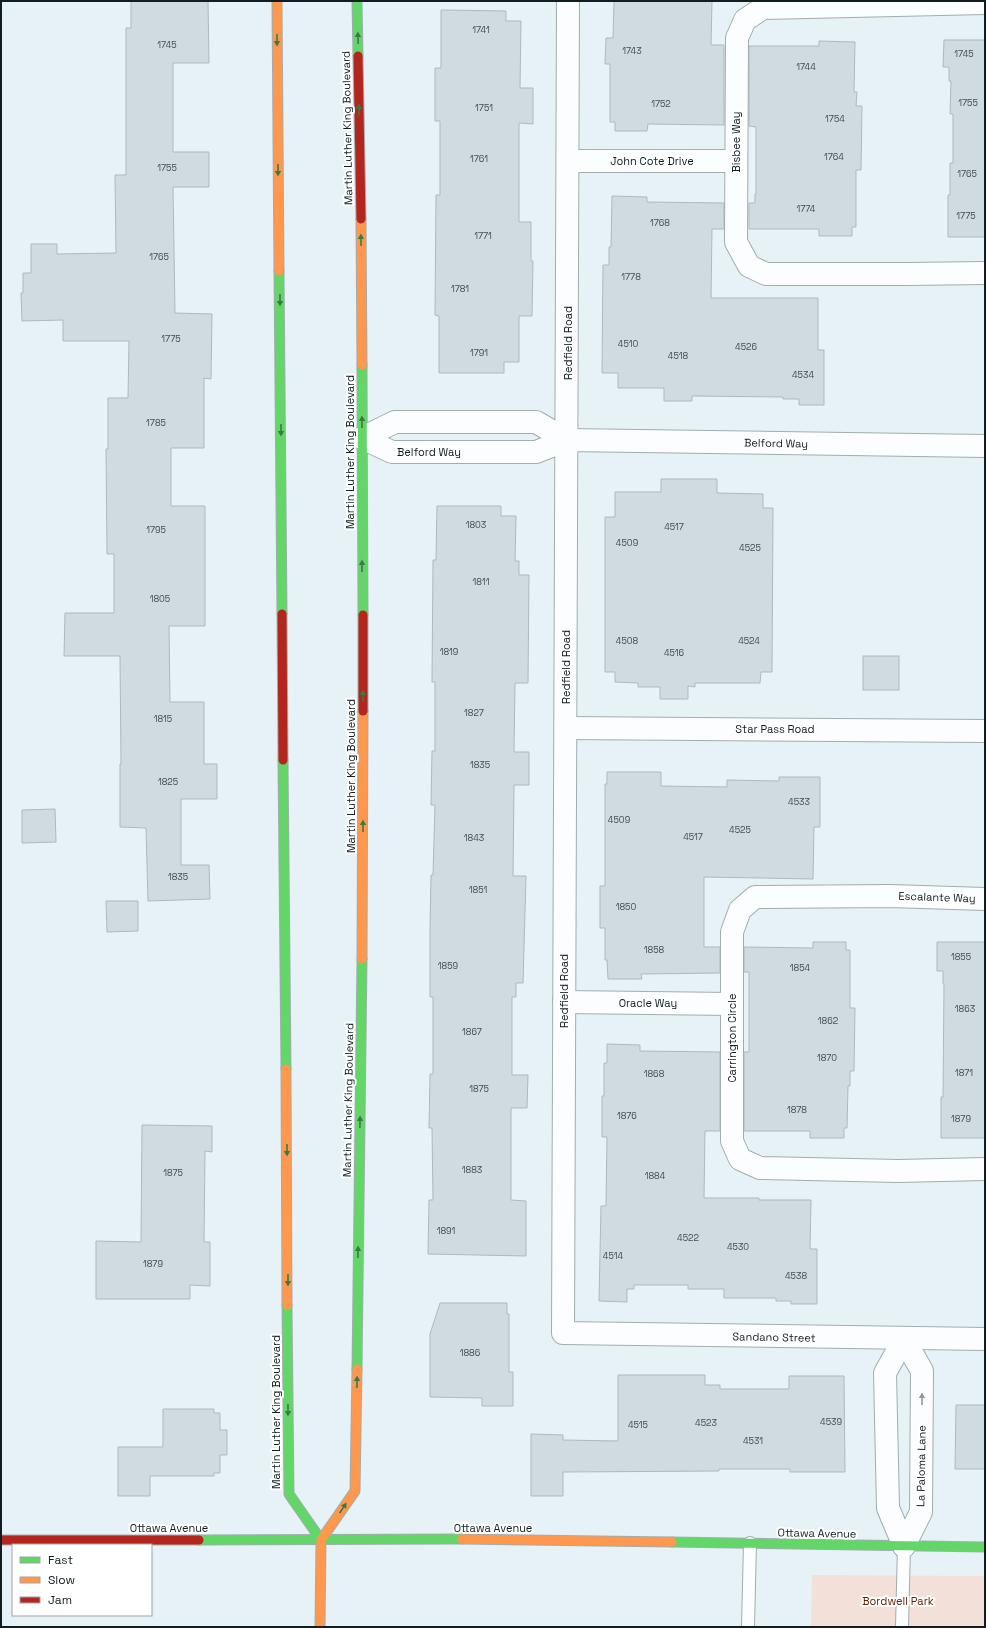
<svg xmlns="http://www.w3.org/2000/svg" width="986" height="1628" font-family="'Space Grotesk',sans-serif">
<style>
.green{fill:#f3e1d9}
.building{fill:#cfdbdf;stroke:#adb9bd}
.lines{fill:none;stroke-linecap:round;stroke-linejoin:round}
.lane-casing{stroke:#a1adb0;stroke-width:14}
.street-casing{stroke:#a1adb0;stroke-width:24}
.fast-casing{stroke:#a1adb0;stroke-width:11}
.slow-casing{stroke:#a1adb0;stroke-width:11}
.jam-casing{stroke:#a1adb0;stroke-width:11}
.lane{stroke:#fbfdfe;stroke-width:12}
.street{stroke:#fbfdfe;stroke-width:22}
.fast{stroke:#63d668;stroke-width:9}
.slow{stroke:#ff974d;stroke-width:9}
.jam{stroke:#b3261e;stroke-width:9}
.oneway{fill:#3a7a44}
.oneway2{fill:#91989b}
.labels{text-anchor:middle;stroke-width:4;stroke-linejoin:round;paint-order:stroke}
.number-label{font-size:9px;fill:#424e52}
.street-label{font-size:11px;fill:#101d21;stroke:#fff}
.park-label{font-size:11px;fill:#602408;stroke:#fff}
</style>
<rect width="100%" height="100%" fill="#e6f2f6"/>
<polygon class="green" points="812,1575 985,1576 985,1627 811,1627"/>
<g class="building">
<polygon points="131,1 208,1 209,63 173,63 173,152 209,152 209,187 173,187 175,313 212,314 211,379 204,378 204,448 171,448 171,506 205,506 205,626 169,626 170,702 204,702 204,764 217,764 217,799 181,799 181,865 209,865 210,899 148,901 146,828 120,827 120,764 121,764 120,656 64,656 65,613 114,613 114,554 107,554 106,449 108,449 108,398 128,398 129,341 63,341 63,320 22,321 21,293 23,293 23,273 31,273 31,244 57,244 57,254 116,253 115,175 126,175 126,28 131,28"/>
<polygon points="614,1 712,1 711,45 724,45 724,125 648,124 647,131 615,131 615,122 610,122 610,64 605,64 606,38 613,38"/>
<polygon points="441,10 506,11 506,21 521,21 520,88 533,88 533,124 519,123 519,222 531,222 531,261 533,261 532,316 519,316 519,362 504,362 504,373 439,373 439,316 435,315 436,195 440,195 440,121 435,121 435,68 441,68"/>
<polygon points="944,40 985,40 985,237 948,237 948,195 950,195 950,163 953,163 953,114 950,114 951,81 949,81 949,67 943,67"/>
<polygon points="819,41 855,42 854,92 857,92 856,106 862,106 861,170 856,170 856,227 852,227 852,236 819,236 819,229 749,229 749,203 755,203 755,194 756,194 756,127 749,126 749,46 819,46"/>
<polygon points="612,196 647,197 647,202 724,203 724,229 712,229 711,298 818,298 818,350 824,350 824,405 799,405 799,399 783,399 783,397 692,396 692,401 664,401 664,388 618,388 618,373 602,373 603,265 609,265 609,247 611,247"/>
<polygon points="661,479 717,479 717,493 763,494 763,508 773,508 772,672 761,672 760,683 695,683 695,687 688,686 688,699 660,699 660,687 638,687 638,683 615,682 615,672 605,672 605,517 615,517 615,492 661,492"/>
<polygon points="437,506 501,506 501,516 516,516 515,561 519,561 519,575 529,575 528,683 515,683 514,752 529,752 529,785 514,785 513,876 526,876 523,983 516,983 516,997 512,997 512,1075 528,1075 527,1108 511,1108 511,1200 526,1201 526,1256 428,1254 429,1200 433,1200 432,1128 429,1128 430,1074 433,1074 433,997 430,997 430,930 431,875 433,875 435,805 431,805 432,751 435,751 435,682 432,682 433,560 436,560"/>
<rect x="863" y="656" width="36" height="34"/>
<polygon points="607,772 661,772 661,786 727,787 727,780 779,781 779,777 820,777 820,827 814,827 813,879 704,877 704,947 720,947 720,973 641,974 642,979 608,979 607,960 605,960 605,928 600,928 600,886 605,886 605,784 607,784"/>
<polygon points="55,809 56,842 22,843 22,810"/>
<polygon points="106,901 138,901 138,931 107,932"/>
<polygon points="813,942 846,942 846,950 850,950 850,1008 855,1008 854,1071 850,1071 850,1086 848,1086 847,1128 844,1128 844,1138 810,1138 810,1131 744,1131 744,1052 749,1052 749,972 744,972 744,947 813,948"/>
<polygon points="937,942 985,942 985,1138 941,1138 941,1097 943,1097 944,984 943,984 943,971 937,971"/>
<polygon points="607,1044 640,1045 640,1051 720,1052 720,1131 705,1131 704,1198 759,1198 759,1200 811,1200 810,1249 817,1249 817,1304 791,1304 791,1301 776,1301 776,1298 724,1298 724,1289 688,1289 688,1285 634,1285 634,1289 627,1289 627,1302 599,1301 601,1206 606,1206 607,1137 602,1137 602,1096 604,1096 604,1063 607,1063"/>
<polygon points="142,1125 212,1126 212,1152 205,1151 204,1242 210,1242 210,1286 190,1285 190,1299 96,1299 96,1241 141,1242"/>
<polygon points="440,1303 507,1303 507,1314 509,1314 509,1372 513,1372 513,1406 482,1406 482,1398 430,1397 430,1334"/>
<polygon points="618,1375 705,1375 705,1385 720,1385 720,1389 789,1389 789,1376 844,1376 845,1472 790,1472 790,1469 719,1469 719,1471 563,1472 563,1496 531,1496 531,1434 563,1435 563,1440 618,1441"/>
<polygon points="956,1405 985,1405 985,1467 984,1469 955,1469"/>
<polygon points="163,1409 214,1409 214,1413 220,1413 220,1430 227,1430 227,1455 220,1455 220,1473 214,1473 214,1476 150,1476 150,1496 118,1496 118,1447 163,1447"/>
</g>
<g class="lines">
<g class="lane-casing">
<g id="lane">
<polyline points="748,1627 750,1543"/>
<polyline points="902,1627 904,1546"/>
</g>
</g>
<g class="street-casing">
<g id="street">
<polyline points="568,1 563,1333 985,1339"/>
<polyline points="985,3 763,8 745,20 737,38 736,242 749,266 766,274 908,274 985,273"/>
<polyline points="568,161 736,161"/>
<polyline points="362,438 392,452 536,452 567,440 985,446"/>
<polyline points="362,438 395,422 536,422 567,440"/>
<polyline points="566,728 985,731"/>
<polyline points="985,899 890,896 755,897 740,910 732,932 732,1141 740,1159 760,1168 898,1171 985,1169"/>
<polyline points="564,1002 732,1004"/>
<polyline points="904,1339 885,1373 888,1508 904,1546"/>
<polyline points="904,1339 922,1371 921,1512 904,1546"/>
</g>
</g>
<g class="fast-casing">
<g id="fast">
<polyline points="357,1 358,56"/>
<polyline points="279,271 282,614"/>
<polyline points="362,365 363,615"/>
<polyline points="283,760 286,1069"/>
<polyline points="287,1305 289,1494 321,1540"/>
<polyline points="357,1369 362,959"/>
<polyline points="199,1540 462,1539"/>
<polyline points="672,1542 985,1547"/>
</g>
</g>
<g class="slow-casing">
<g id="slow">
<polyline points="277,1 279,271"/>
<polyline points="361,219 362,365"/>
<polyline points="362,959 363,711"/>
<polyline points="286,1069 287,1305"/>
<polyline points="462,1539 672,1542"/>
<polyline points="320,1627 321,1540 355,1491 357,1369"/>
</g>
</g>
<g class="jam-casing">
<g id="jam">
<polyline points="358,56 361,219"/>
<polyline points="282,614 283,760"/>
<polyline points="363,615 363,711"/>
<polyline points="1,1540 199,1540"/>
</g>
</g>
<use href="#lane" class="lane"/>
<use href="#street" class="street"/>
<use href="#fast" class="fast"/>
<use href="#slow" class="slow"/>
<use href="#jam" class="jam"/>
</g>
<defs><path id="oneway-solid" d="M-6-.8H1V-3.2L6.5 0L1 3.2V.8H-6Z"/></defs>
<g class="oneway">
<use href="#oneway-solid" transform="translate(358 38) rotate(-91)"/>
<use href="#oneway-solid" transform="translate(277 40) rotate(90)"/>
<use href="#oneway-solid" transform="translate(359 110) rotate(-91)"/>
<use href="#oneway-solid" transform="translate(278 170) rotate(90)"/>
<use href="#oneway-solid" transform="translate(361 240) rotate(-91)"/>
<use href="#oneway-solid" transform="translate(280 300) rotate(90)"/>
<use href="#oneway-solid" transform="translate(362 422) rotate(-90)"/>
<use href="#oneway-solid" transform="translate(281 430) rotate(90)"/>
<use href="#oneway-solid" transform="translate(362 566) rotate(-90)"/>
<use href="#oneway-solid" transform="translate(363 696) rotate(-90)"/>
<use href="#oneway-solid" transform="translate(363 826) rotate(-90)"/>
<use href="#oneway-solid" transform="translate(360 1122) rotate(-89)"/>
<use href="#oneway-solid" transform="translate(287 1150) rotate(90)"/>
<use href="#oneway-solid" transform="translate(358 1252) rotate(-89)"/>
<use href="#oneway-solid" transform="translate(288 1280) rotate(90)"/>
<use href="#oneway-solid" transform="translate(357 1382) rotate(-89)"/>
<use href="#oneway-solid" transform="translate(288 1410) rotate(90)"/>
<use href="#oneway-solid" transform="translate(343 1508) rotate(-56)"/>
</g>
<use class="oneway2" href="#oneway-solid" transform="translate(922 1399) rotate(-90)"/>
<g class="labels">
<g class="number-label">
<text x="481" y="33">1741</text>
<text x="167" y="48">1745</text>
<text x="632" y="54">1743</text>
<text x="964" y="57">1745</text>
<text x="806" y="70">1744</text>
<text x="968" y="106">1755</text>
<text x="661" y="107">1752</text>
<text x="484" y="111">1751</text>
<text x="835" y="122">1754</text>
<text x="834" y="160">1764</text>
<text x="479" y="162">1761</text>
<text x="167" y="171">1755</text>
<text x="967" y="177">1765</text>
<text x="806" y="212">1774</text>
<text x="966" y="219">1775</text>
<text x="660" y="226">1768</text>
<text x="483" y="239">1771</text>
<text x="159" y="260">1765</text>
<text x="631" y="280">1778</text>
<text x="460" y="292">1781</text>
<text x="171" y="342">1775</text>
<text x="628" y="347">4510</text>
<text x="746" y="350">4526</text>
<text x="479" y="356">1791</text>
<text x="678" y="359">4518</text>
<text x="803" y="378">4534</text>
<text x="156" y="426">1785</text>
<text x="476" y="528">1803</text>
<text x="674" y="530">4517</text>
<text x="156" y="533">1795</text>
<text x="627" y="546">4509</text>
<text x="750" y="551">4525</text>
<text x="481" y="585">1811</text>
<text x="160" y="602">1805</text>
<text x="627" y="644">4508</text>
<text x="749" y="644">4524</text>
<text x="449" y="655">1819</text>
<text x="674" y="656">4516</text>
<text x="474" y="716">1827</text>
<text x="163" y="722">1815</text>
<text x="480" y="768">1835</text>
<text x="168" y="785">1825</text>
<text x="799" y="805">4533</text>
<text x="619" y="823">4509</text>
<text x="740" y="833">4525</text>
<text x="693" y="840">4517</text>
<text x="474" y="841">1843</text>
<text x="178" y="880">1835</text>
<text x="478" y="893">1851</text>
<text x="626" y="910">1850</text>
<text x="654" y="953">1858</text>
<text x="961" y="960">1855</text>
<text x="448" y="969">1859</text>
<text x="800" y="971">1854</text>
<text x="965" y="1012">1863</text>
<text x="828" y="1024">1862</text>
<text x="472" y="1035">1867</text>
<text x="827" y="1061">1870</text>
<text x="964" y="1076">1871</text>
<text x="654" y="1077">1868</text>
<text x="479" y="1092">1875</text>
<text x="797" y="1113">1878</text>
<text x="627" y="1119">1876</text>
<text x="961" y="1122">1879</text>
<text x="472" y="1173">1883</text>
<text x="173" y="1176">1875</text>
<text x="655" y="1179">1884</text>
<text x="446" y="1234">1891</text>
<text x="688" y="1241">4522</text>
<text x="738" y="1250">4530</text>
<text x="613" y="1259">4514</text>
<text x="153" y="1267">1879</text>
<text x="796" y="1279">4538</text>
<text x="470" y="1356">1886</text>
<text x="831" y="1425">4539</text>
<text x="706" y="1426">4523</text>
<text x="638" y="1428">4515</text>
<text x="753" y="1444">4531</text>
</g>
<g class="street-label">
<text transform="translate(347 128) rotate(-91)" y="4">Martin Luther King Boulevard</text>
<text transform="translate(736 142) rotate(-90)" y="4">Bisbee Way</text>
<text x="652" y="165">John Cote Drive</text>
<text transform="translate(568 343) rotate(-90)" y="4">Redfield Road</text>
<text transform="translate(776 443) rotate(1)" y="4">Belford Way</text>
<text transform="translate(350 452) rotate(-90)" y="4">Martin Luther King Boulevard</text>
<text x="429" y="456">Belford Way</text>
<text transform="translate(566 667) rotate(-90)" y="4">Redfield Road</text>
<text x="775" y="733">Star Pass Road</text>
<text transform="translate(351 776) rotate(-90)" y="4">Martin Luther King Boulevard</text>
<text transform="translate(937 897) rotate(2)" y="4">Escalante Way</text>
<text transform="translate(564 991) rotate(-90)" y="4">Redfield Road</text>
<text x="648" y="1007">Oracle Way</text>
<text transform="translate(732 1038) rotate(-90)" y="4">Carrington Circle</text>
<text transform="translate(348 1100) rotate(-89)" y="4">Martin Luther King Boulevard</text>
<text transform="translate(774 1337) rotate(1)" y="4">Sandano Street</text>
<text transform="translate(276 1412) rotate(-90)" y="4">Martin Luther King Boulevard</text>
<text transform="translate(921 1466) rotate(-89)" y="4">La Paloma Lane</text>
<text x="169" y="1532">Ottawa Avenue</text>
<text x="493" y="1532">Ottawa Avenue</text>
<text transform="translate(817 1533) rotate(1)" y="4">Ottawa Avenue</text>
</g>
<g class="park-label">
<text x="898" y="1605">Bordwell Park</text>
</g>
</g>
<rect width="986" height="1628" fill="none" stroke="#101d21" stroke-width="4"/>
<rect x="12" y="1544" width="140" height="72" fill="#ffffff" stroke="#9fa5a6"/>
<rect x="20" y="1557" width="20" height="6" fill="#63d668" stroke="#9fa5a6"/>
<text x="48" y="1564" font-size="12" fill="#101d21">Fast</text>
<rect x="20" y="1577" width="20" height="6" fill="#ff974d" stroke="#9fa5a6"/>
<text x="48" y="1584" font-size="12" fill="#101d21">Slow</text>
<rect x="20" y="1597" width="20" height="6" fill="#b3261e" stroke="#9fa5a6"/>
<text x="48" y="1604" font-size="12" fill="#101d21">Jam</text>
</svg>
